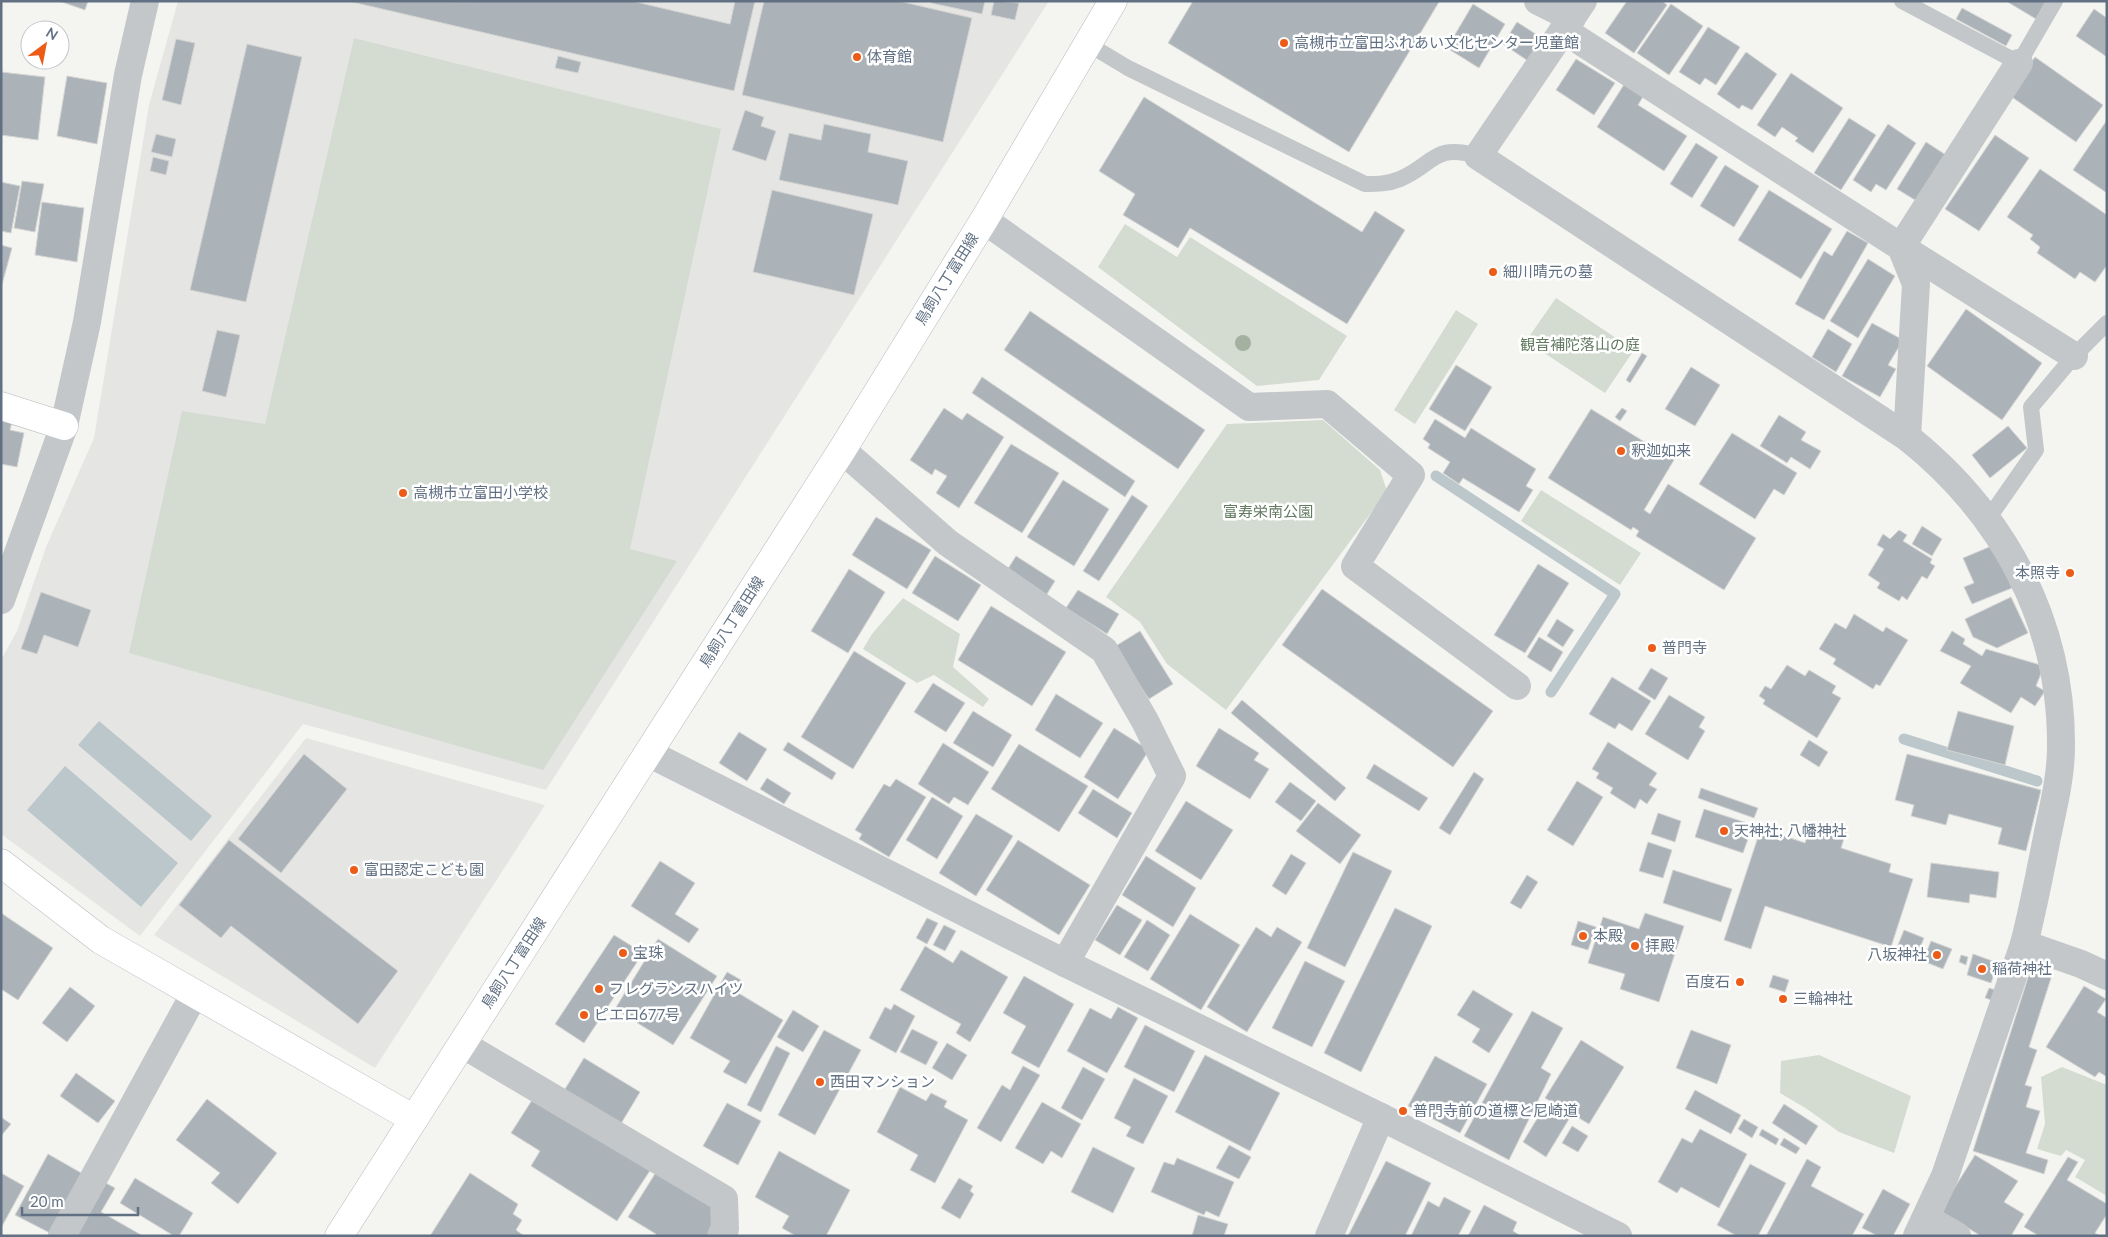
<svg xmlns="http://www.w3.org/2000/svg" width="2108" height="1237" font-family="Lato,'Noto Sans JP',sans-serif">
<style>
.built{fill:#e5e6e3}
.green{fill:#d4dcd1}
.water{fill:#bcc7cc}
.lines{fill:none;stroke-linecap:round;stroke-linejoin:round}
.stream{stroke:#bcc7cc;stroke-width:11}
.building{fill:#abb3b9;stroke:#d5d5d3}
.secondary-casing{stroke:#b5babf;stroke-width:29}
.lane{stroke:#c3c7ca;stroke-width:16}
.street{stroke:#c3c7ca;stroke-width:28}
.secondary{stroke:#fff;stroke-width:28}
.tree{fill:#a4b1a1}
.poi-dot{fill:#ed5c17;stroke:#fff;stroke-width:2}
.labels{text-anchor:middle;stroke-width:5;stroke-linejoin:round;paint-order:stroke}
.poi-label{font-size:15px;fill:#617183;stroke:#fff;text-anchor:start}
.street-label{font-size:15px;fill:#617183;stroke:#fff}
.park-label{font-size:15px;fill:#637a61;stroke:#fff}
</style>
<rect width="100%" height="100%" fill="#f4f5f0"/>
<g class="built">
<polygon points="178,1 1049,1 546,790 303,724 140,936 1,834 1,660 17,631 46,547 94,438 149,105"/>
<polygon points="306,738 545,805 375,1068 154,935"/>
</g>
<g class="green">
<polygon points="354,38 721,129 630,549 677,561 543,770 129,653 182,411 265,424"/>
<polygon points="1125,224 1177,257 1190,237 1347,336 1319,380 1257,386 1098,267"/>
<polygon points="1556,298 1634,350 1605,393 1526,341"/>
<polygon points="1456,310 1478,324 1415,424 1394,410"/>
<polygon points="1323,420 1380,470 1387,491 1226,710 1167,664 1140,622 1106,597 1227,424"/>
<polygon points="1541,490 1641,553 1620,585 1521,521"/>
<polygon points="903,598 960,634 953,667 989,699 983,707 934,675 917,683 863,649 872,634"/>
<polygon points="1819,1055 1911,1096 1894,1153 1839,1132 1807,1109 1780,1093 1781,1061"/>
<polygon points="2062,1067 2107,1085 2107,1196 2075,1177 2085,1160 2066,1150 2061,1156 2037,1149 2045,1124 2041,1077"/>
</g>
<g class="water">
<polygon points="99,721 212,816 191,841 78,745"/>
<polygon points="65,766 178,863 141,907 27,810"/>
</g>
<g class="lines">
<g class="stream">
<polyline points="1436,476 1615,594 1551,692"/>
<polyline points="1904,739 2037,781"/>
</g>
</g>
<g class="building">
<polygon points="59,1 88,1 85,10"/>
<polygon points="632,1 730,24 735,1 755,1 734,91 352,2"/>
<polygon points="764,1 899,1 972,18 943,142 742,95"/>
<polygon points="932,1 985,1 982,14 931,3"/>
<polygon points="994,1 1019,3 1015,20 991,15"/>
<polygon points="1193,1 1438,1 1439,2 1349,152 1168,43"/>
<polygon points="1627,1 1662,1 1667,5 1634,53 1605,33"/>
<polygon points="2006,1 2046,1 2036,19"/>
<polygon points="1473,4 1505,24 1479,68 1447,48"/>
<polygon points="1671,4 1703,26 1669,75 1637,53"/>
<polygon points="1962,8 2012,35 2006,46 1956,19"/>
<polygon points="2094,9 2107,18 2107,57 2076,36"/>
<polygon points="1517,22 1545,40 1531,63 1503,44"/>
<polygon points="1708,27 1740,47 1716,85 1705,78 1700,85 1679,72"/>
<polygon points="176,39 195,43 181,105 162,100"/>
<polygon points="247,44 302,57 246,302 190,290"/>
<polygon points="1746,52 1777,74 1752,110 1742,105 1739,109 1717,94"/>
<polygon points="558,56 581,62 578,73 555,68"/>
<polygon points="2035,57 2103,105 2076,142 2009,95"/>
<polygon points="1576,59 1615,83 1594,115 1556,90"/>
<polygon points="1,72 45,77 38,140 1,135"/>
<polygon points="1791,73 1843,108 1813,153 1795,141 1798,138 1782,127 1775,137 1757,125"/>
<polygon points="67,76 107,83 97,144 57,136"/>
<polygon points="1625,83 1644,95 1638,105 1687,136 1664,171 1597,127"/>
<polygon points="1144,97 1362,232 1375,211 1405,230 1347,324 1190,228 1178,248 1123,215 1135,194 1099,171"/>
<polygon points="745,110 764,117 761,126 776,131 766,161 732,150"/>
<polygon points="1849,118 1876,135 1841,190 1814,173"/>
<polygon points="2107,120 2107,193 2073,170"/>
<polygon points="824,124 871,134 868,152 908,161 898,205 779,180 789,133 821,140"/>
<polygon points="1888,124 1916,143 1886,190 1876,184 1871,192 1853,180"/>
<polygon points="156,134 176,139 172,157 151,152"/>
<polygon points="1995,135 2029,158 1979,231 1945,209"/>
<polygon points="1926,142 1949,157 1920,203 1897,189"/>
<polygon points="1696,143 1718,157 1692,198 1670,184"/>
<polygon points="153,157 169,161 166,175 150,171"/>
<polygon points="1725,165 1759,186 1734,227 1700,206"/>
<polygon points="2040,169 2107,215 2107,265 2095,282 2080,272 2075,279 2037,253 2040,247 2030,239 2033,235 2007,217"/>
<polygon points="22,181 44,184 35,232 14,228"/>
<polygon points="1,182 20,186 11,233 1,231"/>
<polygon points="772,190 873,214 854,295 753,272"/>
<polygon points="1769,190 1832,229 1801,279 1738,240"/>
<polygon points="42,202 84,208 77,262 35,255"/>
<polygon points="1847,231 1868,243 1824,320 1795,304 1824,251 1832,256"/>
<polygon points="1,245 12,248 1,288"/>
<polygon points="1868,259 1895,276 1858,338 1830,321"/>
<polygon points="1966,309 2042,363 2002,420 1927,366"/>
<polygon points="1030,311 1205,430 1178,469 1004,350"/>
<polygon points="1872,323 1903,340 1888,365 1896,369 1880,397 1842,376"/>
<polygon points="1828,329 1852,344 1836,372 1812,357"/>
<polygon points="217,330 240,335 226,397 202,391"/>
<polygon points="1642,353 1647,356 1630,383 1626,380"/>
<polygon points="1456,365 1492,387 1465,431 1429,409"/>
<polygon points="1691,367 1720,385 1695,426 1665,409"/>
<polygon points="982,377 1135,481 1125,497 972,393"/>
<polygon points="944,408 962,420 967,413 1004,437 959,508 936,493 947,476 935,469 932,475 910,460"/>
<polygon points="1622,408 1627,411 1620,421 1615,417"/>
<polygon points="1591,409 1674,460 1644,510 1650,514 1668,484 1756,538 1724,590 1636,536 1639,531 1633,527 1631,530 1548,478"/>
<polygon points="1779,415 1806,432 1801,440 1821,451 1810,469 1791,457 1787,463 1760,446"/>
<polygon points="1435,419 1465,438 1471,428 1536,469 1526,486 1533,490 1519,512 1463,478 1459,484 1443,473 1450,462 1428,448 1430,444 1423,439"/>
<polygon points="1,420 12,422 10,430 24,433 17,467 1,464"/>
<polygon points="2008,426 2027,448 1990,478 1972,455"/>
<polygon points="1732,433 1797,473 1784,495 1774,489 1755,519 1699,484"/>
<polygon points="1011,444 1059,473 1022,533 974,503"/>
<polygon points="1063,480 1109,509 1074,566 1027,537"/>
<polygon points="1132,495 1148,506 1099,581 1083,571"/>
<polygon points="876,517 931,550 907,589 852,555"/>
<polygon points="1922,526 1942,539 1932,556 1912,544"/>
<polygon points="1899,530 1907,535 1903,541 1932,559 1930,563 1935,566 1927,579 1922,576 1907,600 1902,596 1899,601 1877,588 1880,583 1868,575 1884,549 1877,545 1883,534 1890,539"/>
<polygon points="1994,545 2012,588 1972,604 1964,587 1974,583 1963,558"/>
<polygon points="935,556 981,585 958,621 912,593"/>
<polygon points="1016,556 1055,581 1045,597 1006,572"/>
<polygon points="1538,564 1569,583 1525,653 1494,635"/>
<polygon points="849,569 885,592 848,653 811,631"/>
<polygon points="1322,589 1493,711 1453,767 1282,645"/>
<polygon points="1078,590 1119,614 1107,634 1066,608"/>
<polygon points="41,592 91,610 78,647 44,635 37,654 21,649"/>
<polygon points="2011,597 2028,633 1997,648 1973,637 1965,619"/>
<polygon points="991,606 1066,652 1032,706 958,660"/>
<polygon points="1854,614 1883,632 1886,627 1908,640 1880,686 1876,684 1873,689 1833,664 1836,659 1819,649 1835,623 1846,629"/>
<polygon points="1557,619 1574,630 1563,647 1547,636"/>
<polygon points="1140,631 1173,684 1149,699 1114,647"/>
<polygon points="1952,631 1965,639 1963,644 1982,656 1986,649 2044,666 2036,686 2045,691 2035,706 2021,697 2011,713 1960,683 1971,666 1940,651"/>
<polygon points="1539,637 1563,652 1551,672 1527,657"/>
<polygon points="854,651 906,683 853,769 801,737"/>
<polygon points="1787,665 1805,676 1809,670 1836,686 1832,693 1841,698 1817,738 1763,704 1765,700 1759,696 1765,686 1771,689"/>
<polygon points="1651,668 1668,678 1655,700 1638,689"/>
<polygon points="1612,677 1651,701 1632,731 1619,723 1615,729 1589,714"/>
<polygon points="933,683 965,703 946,732 914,712"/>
<polygon points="1056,694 1103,723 1080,758 1035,730"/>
<polygon points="1669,695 1705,717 1699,727 1705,731 1688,760 1645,734"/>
<polygon points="1242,700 1346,788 1335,801 1231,713"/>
<polygon points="973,711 1012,735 993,767 953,743"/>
<polygon points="1958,711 2014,726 2005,765 1947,750"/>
<polygon points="1114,728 1149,750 1118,799 1084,777"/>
<polygon points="1219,728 1259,753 1254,760 1269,769 1250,799 1196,766"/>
<polygon points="739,732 767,749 747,781 719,763"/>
<polygon points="1809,740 1828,752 1819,767 1800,755"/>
<polygon points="788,742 836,773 832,780 783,750"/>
<polygon points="1608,742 1657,773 1649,785 1657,789 1647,804 1640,799 1635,809 1610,793 1613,788 1596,778 1599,773 1592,769"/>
<polygon points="943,743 989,772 968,805 954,797 949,804 918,784"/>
<polygon points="1019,744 1088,786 1059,832 991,789"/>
<polygon points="304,754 347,789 281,873 238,839"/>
<polygon points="1907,754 2041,790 2026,851 1998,844 2002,828 1949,814 1946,825 1911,816 1914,805 1895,800"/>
<polygon points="1374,764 1428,798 1419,811 1366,778"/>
<polygon points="1474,772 1484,779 1450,835 1439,828"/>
<polygon points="767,778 791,793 784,804 760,789"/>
<polygon points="896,779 926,797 889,857 859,839 862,834 855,830 884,784 890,787"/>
<polygon points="1577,781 1603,797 1573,846 1547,830"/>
<polygon points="1290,782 1316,801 1301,821 1275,802"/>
<polygon points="1701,788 1758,808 1754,818 1698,798"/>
<polygon points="1093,789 1132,813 1117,838 1078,813"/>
<polygon points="932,797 963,816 937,859 906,840"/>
<polygon points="1186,801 1233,830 1201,880 1155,851"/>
<polygon points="1318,803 1361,835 1340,864 1296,831"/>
<polygon points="1704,809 1753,825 1743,853 1695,837"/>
<polygon points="1658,813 1681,821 1675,842 1651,834"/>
<polygon points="976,814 1013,836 976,896 939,873"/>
<polygon points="1812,822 1846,832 1841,848 1891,864 1889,872 1913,879 1891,947 1765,906 1751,949 1724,940 1761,828 1805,843"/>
<polygon points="229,840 398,971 358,1024 231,926 221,938 179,905"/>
<polygon points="1018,840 1090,885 1059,935 986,890"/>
<polygon points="1648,842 1672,850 1663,878 1639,871"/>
<polygon points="1353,852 1392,871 1345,967 1307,948"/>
<polygon points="1291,854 1306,863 1286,895 1272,886"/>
<polygon points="1146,856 1196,888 1173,927 1122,895"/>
<polygon points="660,861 695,883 675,914 699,929 689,943 631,906"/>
<polygon points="1931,863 1999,872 1996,898 1970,894 1969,903 1927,897"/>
<polygon points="1673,870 1732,889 1721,922 1663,903"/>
<polygon points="1527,875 1538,882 1521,909 1510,903"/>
<polygon points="1117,905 1142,920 1120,955 1095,940"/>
<polygon points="1395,908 1432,926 1361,1072 1324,1053"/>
<polygon points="1,913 53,948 18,1000 1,989"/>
<polygon points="1645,913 1684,926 1659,1002 1620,989 1625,974 1588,963 1603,917 1639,929"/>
<polygon points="1190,914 1240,945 1201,1010 1150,979"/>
<polygon points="927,918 938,923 927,944 916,938"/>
<polygon points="1147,920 1170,935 1148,971 1124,957"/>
<polygon points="1578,921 1596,927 1588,950 1571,945"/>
<polygon points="944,925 956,931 945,951 933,945"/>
<polygon points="1256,927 1271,937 1277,927 1302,942 1247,1032 1207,1007"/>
<polygon points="1904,930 1924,938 1916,958 1896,950"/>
<polygon points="614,935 643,953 584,1043 555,1024"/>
<polygon points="658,939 717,976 673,1045 615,1009"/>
<polygon points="1931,941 1952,949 1943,969 1923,961"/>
<polygon points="925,946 953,963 961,950 1008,977 970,1042 956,1033 961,1024 900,990"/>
<polygon points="1973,954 1998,963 1991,983 1967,975"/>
<polygon points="1961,955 1968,957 1966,965 1959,962"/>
<polygon points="1305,961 1345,981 1312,1047 1272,1028"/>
<polygon points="2031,968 2052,975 2029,1047 2037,1050 2025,1085 2032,1087 2026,1107 2040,1111 2026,1153 2048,1160 2044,1174 1973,1151"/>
<polygon points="727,972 741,980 735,991 783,1020 746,1084 723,1072 730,1061 690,1038"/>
<polygon points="1773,975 1789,980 1785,992 1769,987"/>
<polygon points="1024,976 1074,1004 1039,1068 1011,1053 1026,1026 1003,1013"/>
<polygon points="2084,986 2106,999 2097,1012 2107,1018 2107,1077 2099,1072 2095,1077 2046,1047"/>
<polygon points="70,987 95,1006 67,1042 42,1023"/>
<polygon points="1989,988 1999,991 1995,1001 1985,998"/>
<polygon points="1473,990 1513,1014 1489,1053 1472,1042 1480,1029 1457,1015"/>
<polygon points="894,1004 915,1016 896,1053 869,1038 885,1007 891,1010"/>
<polygon points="1118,1007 1138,1018 1107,1073 1067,1051 1090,1008 1111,1019"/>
<polygon points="793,1010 819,1026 803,1052 777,1037"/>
<polygon points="1532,1011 1563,1028 1541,1068 1551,1074 1509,1160 1464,1136"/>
<polygon points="1145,1025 1195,1051 1174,1092 1124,1067"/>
<polygon points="912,1029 938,1042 926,1065 900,1052"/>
<polygon points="824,1030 861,1050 815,1135 778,1115"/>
<polygon points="1691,1030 1731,1045 1717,1084 1676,1068"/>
<polygon points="1581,1040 1624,1067 1589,1124 1545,1098"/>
<polygon points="947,1043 967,1055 952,1080 932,1068"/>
<polygon points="776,1046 790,1053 761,1112 747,1105"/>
<polygon points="1205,1055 1280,1093 1250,1151 1175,1112"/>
<polygon points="1435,1056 1487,1084 1460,1133 1408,1106"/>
<polygon points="584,1058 640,1092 619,1127 562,1094"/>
<polygon points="1023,1066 1040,1075 1001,1142 977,1128 1002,1085 1010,1090"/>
<polygon points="1083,1067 1105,1079 1082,1120 1061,1108"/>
<polygon points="76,1073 115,1101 98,1123 60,1096"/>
<polygon points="1134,1078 1168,1096 1143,1144 1126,1136 1131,1127 1114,1118"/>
<polygon points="900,1087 926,1101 931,1093 947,1101 944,1107 968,1120 935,1183 910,1170 918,1155 877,1132"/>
<polygon points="1695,1090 1741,1115 1731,1134 1685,1109"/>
<polygon points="534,1097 653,1166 617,1221 531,1166 540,1151 511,1133"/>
<polygon points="207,1099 277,1153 238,1204 211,1183 220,1173 176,1140"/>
<polygon points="1042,1102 1081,1124 1062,1158 1051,1151 1043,1164 1015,1148"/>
<polygon points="727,1103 761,1121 738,1165 703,1146"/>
<polygon points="1546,1104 1569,1119 1546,1157 1523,1142"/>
<polygon points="1784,1104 1818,1126 1806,1145 1772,1123"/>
<polygon points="1,1117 11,1124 1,1136"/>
<polygon points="1744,1119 1758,1127 1752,1138 1738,1129"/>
<polygon points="1572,1126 1588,1136 1578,1152 1562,1143"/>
<polygon points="1700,1129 1747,1154 1719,1208 1681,1187 1677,1193 1658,1182 1682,1138 1692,1143"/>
<polygon points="1762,1129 1779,1139 1776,1145 1759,1135"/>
<polygon points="1784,1138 1800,1148 1796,1154 1780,1145"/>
<polygon points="1229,1145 1251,1157 1239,1179 1216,1168"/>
<polygon points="1093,1147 1135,1168 1113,1213 1071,1192"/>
<polygon points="779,1151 850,1190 826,1236 796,1236 782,1228 789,1216 755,1197"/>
<polygon points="48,1154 83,1174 52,1234 15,1215"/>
<polygon points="1975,1155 2018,1181 2004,1202 2024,1214 2011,1236 1981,1236 1940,1211"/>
<polygon points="2068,1157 2078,1162 2067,1180 2107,1204 2107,1214 2095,1233 2100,1236 2039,1236 2024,1227"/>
<polygon points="1177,1158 1234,1182 1219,1217 1206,1211 1204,1215 1151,1192 1164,1162 1174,1165"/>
<polygon points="1807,1159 1821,1167 1811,1186 1864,1214 1852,1236 1766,1236"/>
<polygon points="1386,1161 1431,1183 1405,1236 1348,1236"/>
<polygon points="1750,1164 1786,1183 1758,1236 1737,1236 1717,1225"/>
<polygon points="658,1169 712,1202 711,1236 655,1236 656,1234 628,1217"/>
<polygon points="1,1173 24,1186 1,1228"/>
<polygon points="470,1173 518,1204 513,1214 522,1220 516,1230 524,1236 430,1236"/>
<polygon points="135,1178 193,1213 179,1236 174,1236 120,1203"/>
<polygon points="959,1178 973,1186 970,1191 974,1194 960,1219 941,1208"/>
<polygon points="100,1180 115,1188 101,1212 143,1236 69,1236"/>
<polygon points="1883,1189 1910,1204 1893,1236 1878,1236 1862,1228"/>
<polygon points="1444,1197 1471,1211 1458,1236 1411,1236 1428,1201 1439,1207"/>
<polygon points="1484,1205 1517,1222 1513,1231 1521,1236 1468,1236"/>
<polygon points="1198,1215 1228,1224 1224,1236 1192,1236"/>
</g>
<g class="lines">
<g class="secondary-casing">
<g id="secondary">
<polyline points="1,406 64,426"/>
<polyline points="1,863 101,940 414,1119"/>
<polyline points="339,1236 842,450 984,220 1113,1"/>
</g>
</g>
<g class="lane">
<polyline points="1902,1 2019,63 2055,1"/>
<path d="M1088 44 1128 68 1365 184C1377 184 1388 184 1400 179 1435 164 1433 143 1478 156"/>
<polyline points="1988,519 2036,450 2031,407 2074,356 2107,323"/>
</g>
<g class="street">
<polyline points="1538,1 1572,18"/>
<path d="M1583 1 1478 156 1907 437C2004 514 2062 623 2061 747 2061 777 2053 808 2047 837 2040 873 2033 909 2024 944L1945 1176 1917 1236"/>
<polyline points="1563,30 1901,247 1916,284 1907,437"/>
<polyline points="2019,63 1901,247 2074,356"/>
<polyline points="984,220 1249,407 1327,404 1411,475 1355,566 1517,686"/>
<polyline points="842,450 948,543 1104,650 1145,721 1172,776 1065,963"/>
<polyline points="1,600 64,426 87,322 128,75 145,1"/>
<polyline points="648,753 1065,963 1381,1117 1618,1236"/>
<polyline points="2024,944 2081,964 2107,976"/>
<polyline points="462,1044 724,1199 725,1229 721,1236"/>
<polyline points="1926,1218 1957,1236"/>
<polyline points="62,1236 195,993"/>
<polyline points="1329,1236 1381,1117"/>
</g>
<use href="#secondary" class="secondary"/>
</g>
<circle class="tree" cx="1243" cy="343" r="8"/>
<g class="poi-dot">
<circle cx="1284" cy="43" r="5"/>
<circle cx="857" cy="57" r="5"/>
<circle cx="1493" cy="272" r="5"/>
<circle cx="1621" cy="451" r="5"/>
<circle cx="403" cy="493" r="5"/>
<circle cx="2070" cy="573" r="5"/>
<circle cx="1652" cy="648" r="5"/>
<circle cx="1724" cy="831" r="5"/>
<circle cx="354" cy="870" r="5"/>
<circle cx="1583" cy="936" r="5"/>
<circle cx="1635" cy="946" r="5"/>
<circle cx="623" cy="953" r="5"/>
<circle cx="1937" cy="955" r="5"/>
<circle cx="1982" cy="969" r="5"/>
<circle cx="1740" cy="982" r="5"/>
<circle cx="599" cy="989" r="5"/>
<circle cx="1783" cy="999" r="5"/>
<circle cx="584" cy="1015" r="5"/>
<circle cx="820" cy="1082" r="5"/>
<circle cx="1403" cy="1111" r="5"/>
</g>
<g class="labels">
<g class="poi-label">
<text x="1294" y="48">高槻市立富田ふれあい文化センター児童館</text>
<text x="867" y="62">体育館</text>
<text x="1503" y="277">細川晴元の墓</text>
<text x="1631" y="456">釈迦如来</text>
<text x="413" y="498">高槻市立富田小学校</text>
<text x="2060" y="578" text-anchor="end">本照寺</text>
<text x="1662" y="653">普門寺</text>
<text x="1734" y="836">天神社; 八幡神社</text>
<text x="364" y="875">富田認定こども園</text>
<text x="1593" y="941">本殿</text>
<text x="1645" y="951">拝殿</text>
<text x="633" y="958">宝珠</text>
<text x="1927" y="960" text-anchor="end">八坂神社</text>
<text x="1992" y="974">稲荷神社</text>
<text x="1730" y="987" text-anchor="end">百度石</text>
<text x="609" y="994">フレグランスハイツ</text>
<text x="1793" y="1004">三輪神社</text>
<text x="594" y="1020">ピエロ677号</text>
<text x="830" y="1087">西田マンション</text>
<text x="1413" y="1116">普門寺前の道標と尼崎道</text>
</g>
<g class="street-label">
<text transform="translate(947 279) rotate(-58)" y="5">鳥飼八丁富田線</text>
<text transform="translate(732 622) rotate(-57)" y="5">鳥飼八丁富田線</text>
<text transform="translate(514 963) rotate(-57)" y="5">鳥飼八丁富田線</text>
</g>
<g class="park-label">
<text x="1580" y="350">観音補陀落山の庭</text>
<text x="1268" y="517">富寿栄南公園</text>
</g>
</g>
<rect width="2108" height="1237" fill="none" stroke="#617183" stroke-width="5"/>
<g transform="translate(45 45) rotate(32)"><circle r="24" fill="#ffffff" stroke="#c0c6cd"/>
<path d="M0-4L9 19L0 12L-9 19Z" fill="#ed5c17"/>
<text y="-8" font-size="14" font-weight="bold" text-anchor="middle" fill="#617183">N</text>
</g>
<path d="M22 1207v8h116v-8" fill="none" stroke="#617183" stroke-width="2.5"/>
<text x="30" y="1207" font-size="15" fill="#617183" stroke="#ffffff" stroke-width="4" paint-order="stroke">20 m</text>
</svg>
